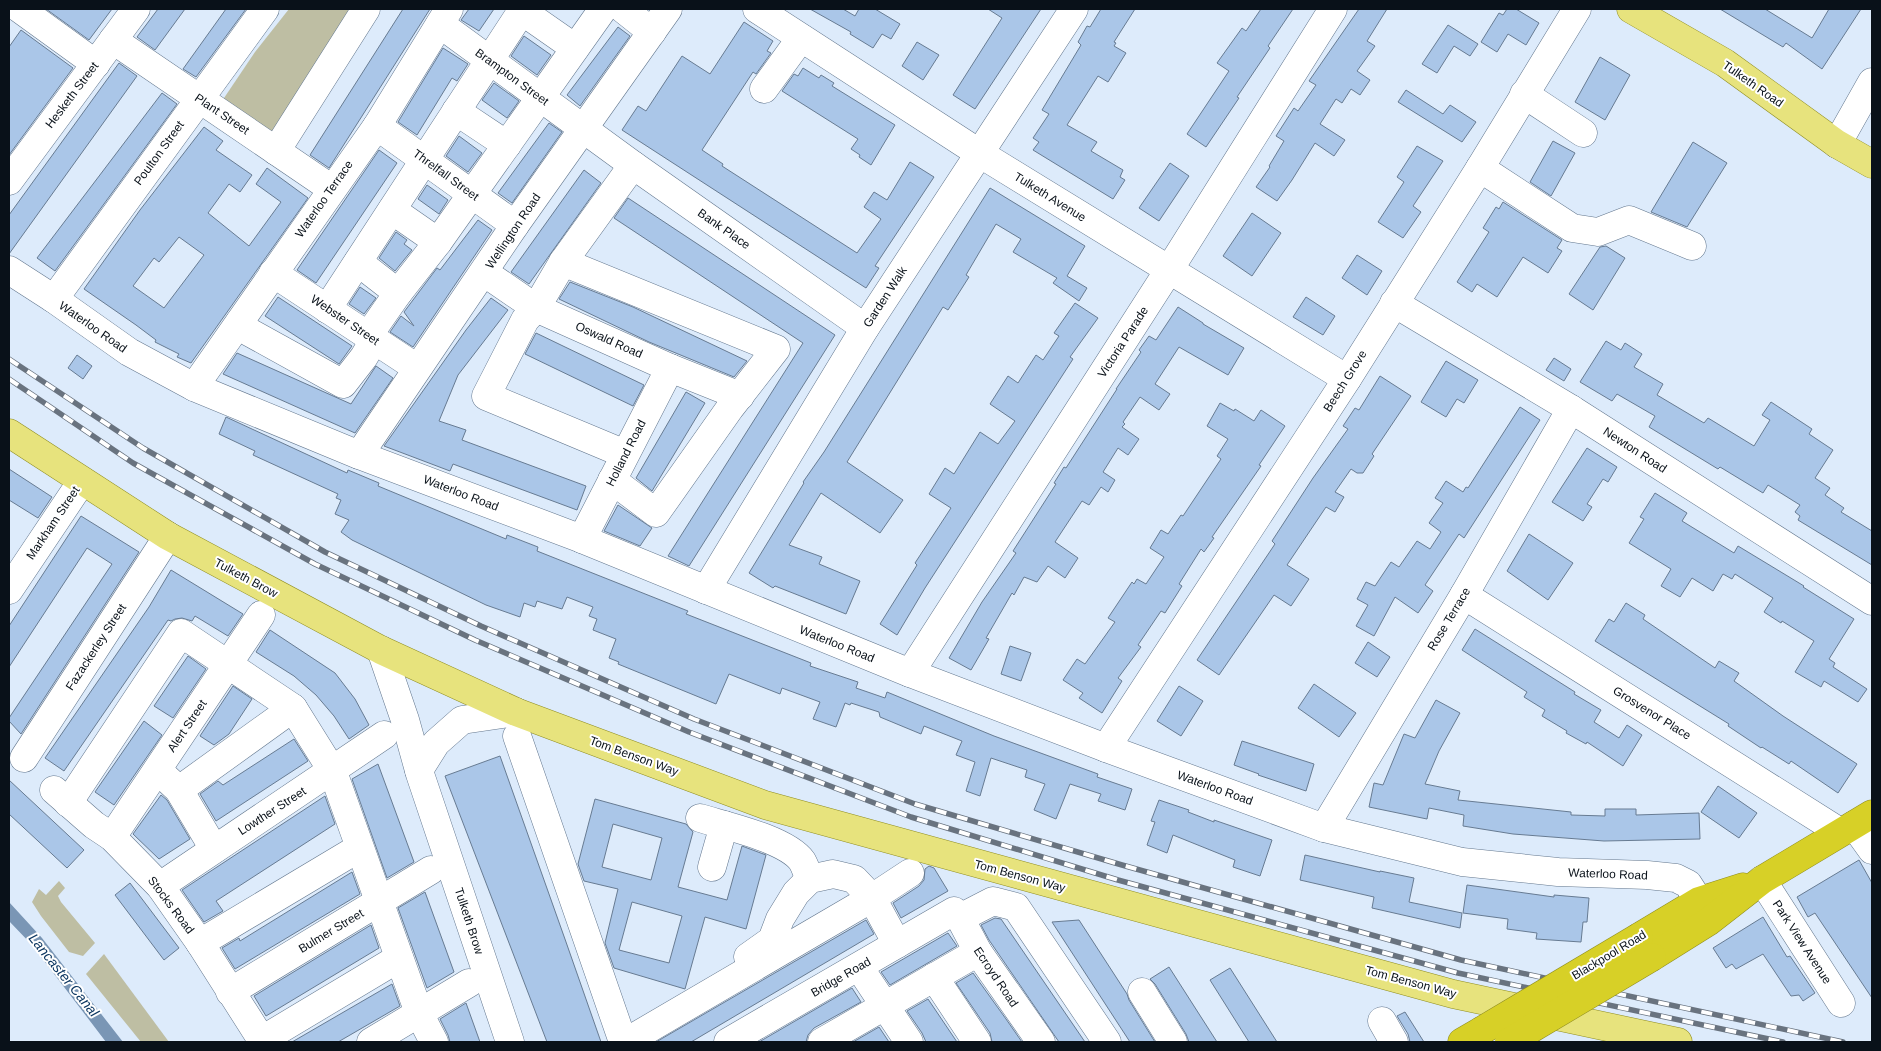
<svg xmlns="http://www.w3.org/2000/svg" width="1881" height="1051" font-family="Arial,sans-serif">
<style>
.green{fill:#bebea3}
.water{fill:#7a96b5}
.building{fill:#aac6e8;stroke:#677b92;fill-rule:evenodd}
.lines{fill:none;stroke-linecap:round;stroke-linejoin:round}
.minor-casing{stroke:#63778e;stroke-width:29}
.major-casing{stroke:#8f8d22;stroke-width:29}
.highway-casing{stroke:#8f8d22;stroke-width:29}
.minor{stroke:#fff;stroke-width:28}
.major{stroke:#e7e37d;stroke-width:28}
.highway{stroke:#d7d027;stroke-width:28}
.rail-casing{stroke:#69737f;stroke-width:5.5}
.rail{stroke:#fff;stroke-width:4;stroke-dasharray:11;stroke-linecap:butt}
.highway-bridge-casing{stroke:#8f8d22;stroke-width:29;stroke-linecap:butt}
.highway-bridge{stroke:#d7d027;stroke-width:28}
.labels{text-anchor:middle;stroke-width:4;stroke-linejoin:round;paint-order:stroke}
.street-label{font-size:12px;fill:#091119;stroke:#fff}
.water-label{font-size:14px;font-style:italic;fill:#0d3761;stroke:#fff}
</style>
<rect width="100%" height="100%" fill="#ddebfb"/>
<g class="green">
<polygon points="289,9 356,9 272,135 222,101 255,52"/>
<polygon points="59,881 65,888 58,896 61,902 95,943 83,956 69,952 41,916 32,902 39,889 46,895"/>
<polygon points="104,954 169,1042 141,1042 86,974"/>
</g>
<polygon class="water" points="9,902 42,938 123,1042 106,1042 32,945 9,921"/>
<g class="building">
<polygon points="46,9 112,9 89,40"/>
<polygon points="158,9 185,9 155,50 137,37"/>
<polygon points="226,9 246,9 196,77 183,69"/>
<polygon points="403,9 430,9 329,168 310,155"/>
<polygon points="469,9 494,9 479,31 461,20"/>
<polygon points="810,9 843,9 855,16 859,9 875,9 900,24 891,39 882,34 873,48 850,34 851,32"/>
<polygon points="988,9 1041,9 975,109 953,95 1002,18"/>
<polygon points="1101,9 1135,9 1114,42 1116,43 1114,46 1126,53 1108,82 1098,76 1067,125 1097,142 1091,151 1123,170 1120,177 1125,180 1113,199 1033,150 1039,142 1033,138 1049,114 1042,110 1081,45 1078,42 1087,26 1090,27"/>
<polygon points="1261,9 1293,9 1268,46 1270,48 1237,97 1239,98 1206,147 1187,134 1229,71 1217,63 1242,28 1246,31"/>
<polygon points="1359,9 1387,9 1367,41 1375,46 1357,71 1370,80 1360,95 1351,89 1342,103 1336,99 1320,124 1345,140 1334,156 1315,143 1292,180 1277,201 1256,187 1270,167 1269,166 1284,141 1276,136 1294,108 1298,111 1316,85 1309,81"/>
<polygon points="1507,9 1516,9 1539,23 1526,45 1508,34 1497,52 1481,42 1499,13 1503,15"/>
<polygon points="1720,9 1765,9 1812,38 1829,9 1861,9 1822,69 1786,43 1783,47"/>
<polygon points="744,22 773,41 767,51 771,53 756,74 753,72 702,150 723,164 722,166 857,253 881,219 864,207 874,192 887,200 910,162 934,177 875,266 879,268 866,288 622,130 638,106 646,111 682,56 710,74"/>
<polygon points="1448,25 1478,44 1470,56 1454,46 1437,73 1422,64"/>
<polygon points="618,27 630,36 580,106 567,95"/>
<polygon points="21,30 73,68 9,155 9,47"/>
<polygon points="524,36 551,55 537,75 511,56"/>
<polygon points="917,42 939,55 923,80 902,66"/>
<polygon points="443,48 468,64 457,81 452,78 417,135 398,122"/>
<polygon points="1600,57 1630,75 1605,120 1575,102"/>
<polygon points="119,63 137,76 9,254 9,215"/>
<polygon points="803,68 819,78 821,75 834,83 832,86 895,125 871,165 859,157 860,155 851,149 858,139 782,91 794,74 798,76"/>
<polygon points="494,83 519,101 507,118 482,100"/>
<polygon points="1406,90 1443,114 1450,105 1476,122 1462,142 1398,102"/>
<polygon points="162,93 177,104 55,271 37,258"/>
<polygon points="549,123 562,132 512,203 498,193"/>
<path d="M204 127 223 141 216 150 252 175 240 192 229 184 208 213 249 246 281 202 256 184 267 168 308 198 191 363 177 357 179 354 155 342 156 340 136 325 84 289 140 210ZM179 237 204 255 164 308 133 286 154 258 159 262Z"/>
<polygon points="459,136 482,153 468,172 446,156"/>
<polygon points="1553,141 1575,153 1551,196 1530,182"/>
<polygon points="1693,142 1727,163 1687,227 1651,212"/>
<polygon points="1417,146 1443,161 1413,206 1421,212 1403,238 1378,222 1404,182 1397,177"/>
<polygon points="379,150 397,163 316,283 297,270"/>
<polygon points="1170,163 1189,176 1159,221 1139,208"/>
<polygon points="584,170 601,183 529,284 511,272"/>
<polygon points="427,185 448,200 439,214 418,199"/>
<polygon points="990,188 1085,246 1067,276 1087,288 1079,301 1053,283 1057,278 1013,252 1021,239 996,224 966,275 969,277 948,310 943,307 847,462 903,500 880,533 821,493 789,545 822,557 819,564 860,581 846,614 775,586 773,588 749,573 804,483 803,482 824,452"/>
<polygon points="628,198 835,335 689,566 668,556 803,343 614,218"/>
<polygon points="1503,202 1562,240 1557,248 1562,251 1548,273 1523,257 1497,297 1477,284 1472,292 1457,282 1489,232 1483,228 1496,207 1499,209"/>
<polygon points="1252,213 1281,233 1252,276 1223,256"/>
<polygon points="478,220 492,230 413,347 390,332 401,316 414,326 404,312 437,268 440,270"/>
<polygon points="396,232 407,240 404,244 412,250 395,271 379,258"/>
<polygon points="1606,246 1625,258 1593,310 1569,294 1600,247"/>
<polygon points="1357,255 1382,271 1367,295 1342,278"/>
<polygon points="570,282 633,307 747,361 734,377 649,342 559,299"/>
<polygon points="360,287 376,298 364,314 349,304"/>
<polygon points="278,297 352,346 339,364 265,316"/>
<polygon points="1306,297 1335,316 1323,335 1293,317"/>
<polygon points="491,298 508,310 458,375 439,421 466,430 462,440 586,486 577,510 453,464 450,471 384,446 466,330"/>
<polygon points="1075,303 1098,318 1070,357 1073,359 925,588 897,635 880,624 917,565 915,563 951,508 929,494 945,468 954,474 980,432 998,444 1015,421 990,404 1008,376 1018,383 1036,355 1043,360 1059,336 1054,333"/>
<polygon points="1178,307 1203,323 1203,324 1244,348 1228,375 1179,347 1155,384 1170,394 1159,410 1140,397 1123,422 1125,424 1122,427 1139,439 1128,455 1118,448 1103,472 1115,480 1108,492 1101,487 1089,505 1082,501 1055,542 1078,558 1065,578 1048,566 1037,582 1024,577 1014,595 1012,593 986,638 989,639 971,670 949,658 982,602 1016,553 1013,551 1056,484 1054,483 1064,467 1066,468 1117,389 1116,389 1141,352 1139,350 1149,336 1156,340"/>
<polygon points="536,333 644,385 633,406 525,354"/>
<polygon points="1606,341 1621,350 1625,343 1642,354 1634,367 1663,384 1657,395 1704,423 1708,418 1754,446 1770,420 1762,415 1771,402 1812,429 1809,434 1833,450 1815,478 1830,488 1825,495 1844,508 1841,512 1872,531 1872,565 1798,520 1800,516 1795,512 1800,505 1768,485 1763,493 1720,467 1718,469 1649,427 1655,416 1617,394 1612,401 1580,382"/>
<polygon points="237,353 351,404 376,366 393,378 355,433 223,374"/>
<polygon points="77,355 92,366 83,379 68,368"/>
<polygon points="1554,358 1571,369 1564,381 1546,370"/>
<polygon points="1446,361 1478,380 1464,403 1457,399 1446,417 1421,402"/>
<polygon points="1380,376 1411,396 1372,454 1374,456 1363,473 1357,473 1351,469 1335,492 1344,497 1335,512 1326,507 1287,565 1309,579 1291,606 1274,595 1219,675 1197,660 1275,544 1272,541 1313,478 1348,429 1343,426 1355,408 1359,410"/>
<polygon points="686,392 705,403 652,491 636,478"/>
<polygon points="1220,403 1234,411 1235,409 1254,421 1261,410 1285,426 1259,465 1261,466 1212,537 1214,538 1204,552 1201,549 1179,584 1182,586 1165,613 1161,611 1138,645 1141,647 1118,678 1122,681 1102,713 1079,698 1083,693 1063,680 1077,659 1085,664 1115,622 1108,618 1132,582 1134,584 1137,579 1146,584 1164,557 1150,548 1161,530 1168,534 1181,515 1183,516 1221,459 1217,456 1228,439 1207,426"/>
<polygon points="1520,407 1540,420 1464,538 1459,534 1425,585 1433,591 1418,613 1395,597 1374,636 1356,626 1368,605 1357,599 1366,582 1375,586 1391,562 1399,567 1417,541 1430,549 1441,532 1429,523 1443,503 1435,498 1446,481 1463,492 1466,487 1468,488"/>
<polygon points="226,417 347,473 348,470 379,483 378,486 506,539 507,535 538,547 537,551 688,611 686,614 811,663 810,666 858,682 856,688 885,698 887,692 994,736 1098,774 1097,777 1132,789 1125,810 1098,801 1101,794 1070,784 1056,819 1034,810 1045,784 1025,777 1027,770 991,758 980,796 966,791 975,762 956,755 962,741 924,726 921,734 880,717 879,712 851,703 850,705 845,703 836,727 813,719 820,702 782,688 780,694 729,674 716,704 618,664 619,662 609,658 616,639 593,630 597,619 589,616 593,607 567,597 562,609 537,601 535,607 524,603 520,617 486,605 352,540 341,532 349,520 335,514 341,500 336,498 338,494 253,455 255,451 219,434"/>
<polygon points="1587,448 1617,467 1608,482 1603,479 1587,504 1592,507 1583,521 1552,502"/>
<polygon points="9,469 52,497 38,518 9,500"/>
<polygon points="1655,493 1687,513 1682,521 1734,553 1738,546 1804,586 1803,587 1854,619 1829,659 1835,663 1833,667 1867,689 1858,702 1824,681 1821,687 1795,672 1814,641 1782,621 1781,623 1764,612 1773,598 1735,574 1732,579 1723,574 1713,591 1692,578 1680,597 1661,586 1671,569 1629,543 1644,519 1640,517"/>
<polygon points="618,505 652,528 640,546 604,531"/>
<polygon points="81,516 139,552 21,734 9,721 9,718 112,564 87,548 9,667 9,626"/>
<polygon points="1529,534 1573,563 1548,600 1507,571"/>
<polygon points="171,570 243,614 228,636 195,616 192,621 182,618 175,619 171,621 168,620 64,771 45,758 149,607"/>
<polygon points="1626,603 1645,615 1643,619 1715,668 1719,661 1739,673 1734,681 1783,716 1857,764 1838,793 1791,761 1789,764 1762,747 1761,748 1728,726 1729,724 1595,641 1609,619 1614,622"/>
<polygon points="1475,629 1575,692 1574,694 1601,710 1594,722 1619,738 1627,725 1642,735 1623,766 1587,742 1586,744 1566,733 1567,731 1542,716 1545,710 1524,697 1527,692 1462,650"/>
<polygon points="270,630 335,673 355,699 369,725 349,739 334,716 316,695 294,676 256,652"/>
<polygon points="1368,642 1390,657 1377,677 1355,663"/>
<polygon points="1010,646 1031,653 1021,681 1001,674"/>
<polygon points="188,656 206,669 173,718 154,706"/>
<polygon points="1314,684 1356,713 1339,737 1298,708"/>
<polygon points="233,686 252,699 229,734 214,745 200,736"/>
<polygon points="1179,686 1203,701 1181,736 1157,721"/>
<polygon points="1436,700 1460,713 1439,751 1425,784 1460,791 1458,800 1571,812 1571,815 1605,816 1605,809 1636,809 1636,815 1699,813 1700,839 1604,841 1513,834 1463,826 1464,815 1429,808 1427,819 1369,807 1374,783 1383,785 1404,734 1415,738"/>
<polygon points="144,721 162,735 114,805 95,792"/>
<polygon points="294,739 308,761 216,821 200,794 218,781 223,785"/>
<polygon points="1242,741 1314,764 1306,791 1258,775 1259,774 1234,765"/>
<polygon points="500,756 566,942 601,1042 547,1042 445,776"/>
<polygon points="378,764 414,862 387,878 352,779"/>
<polygon points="9,780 84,850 67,868 9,814"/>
<polygon points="1718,786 1757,813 1739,838 1701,812"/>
<polygon points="161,795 167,800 190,839 159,859 133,834"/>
<polygon points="325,796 335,824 216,901 223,911 204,922 182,890"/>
<path d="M595 799 686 824 693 832 678 887 727 900 742 846 766 855 746 929 705 917 685 989 614 968 605 943 618 889 584 881 578 864ZM613 824 662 838 651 880 602 867ZM632 902 682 916 669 963 619 950Z"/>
<polygon points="1159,800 1189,810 1188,812 1214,822 1214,820 1272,840 1260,876 1233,867 1235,860 1173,835 1167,853 1147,845 1155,822 1151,821"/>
<polygon points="1305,855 1380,872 1380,871 1414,878 1409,902 1462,913 1460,928 1372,908 1374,897 1300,880"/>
<polygon points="1859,860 1872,883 1872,998 1815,913 1808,917 1797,897"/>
<polygon points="929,866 934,868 948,891 901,918 893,903 919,886 924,880 925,869"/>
<polygon points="352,872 360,894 235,969 222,948 239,938 240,941"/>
<polygon points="130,883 179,948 164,960 115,895"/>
<polygon points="1467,885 1554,897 1554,895 1589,898 1587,922 1583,922 1581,942 1536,939 1537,933 1507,929 1508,919 1463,913"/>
<polygon points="425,892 454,972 427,988 398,908"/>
<polygon points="1763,917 1787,957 1790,956 1815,993 1803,1001 1799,995 1791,996 1763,954 1736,969 1732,964 1726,968 1713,948"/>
<polygon points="995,918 1001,919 1085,1042 1059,1042 989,940 981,925"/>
<polygon points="866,920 874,934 691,1042 656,1042"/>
<polygon points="1079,920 1127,994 1129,1000 1155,1042 1130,1042 1052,922"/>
<polygon points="371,925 379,948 266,1016 254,996"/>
<polygon points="948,933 957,946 890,985 881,972"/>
<polygon points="1169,967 1217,1042 1189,1042 1186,1034 1155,984 1150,979"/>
<polygon points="1230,968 1277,1042 1249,1042 1210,980"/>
<polygon points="973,973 1006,1019 1022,1042 992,1042 990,1033 956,983"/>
<polygon points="392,984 400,1006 338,1042 292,1042"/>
<polygon points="852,988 861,1002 814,1028 808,1035 806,1042 759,1042"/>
<polygon points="928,999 957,1042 926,1042 922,1033 907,1011"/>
<polygon points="466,1003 480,1042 450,1042 448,1035 440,1019"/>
<polygon points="1405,1012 1424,1042 1410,1042 1408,1034 1397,1016"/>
<polygon points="879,1027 889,1042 853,1042"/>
</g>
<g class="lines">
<g class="minor-casing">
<g id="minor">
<polyline points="20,9 96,64"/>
<polyline points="623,9 652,32"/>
<polyline points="757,9 979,153 1347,379"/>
<polyline points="522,11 575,48"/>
<polyline points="440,24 633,165 865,328"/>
<polyline points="113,40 332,189"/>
<polyline points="764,89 801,38"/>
<polyline points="1524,94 1583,133"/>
<polyline points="456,111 507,145"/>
<polyline points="377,126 515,225"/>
<polyline points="1837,144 1872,82"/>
<polyline points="276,151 366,9"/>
<polyline points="1480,168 1572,228 1598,232 1629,220 1692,246"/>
<polyline points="9,181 136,9"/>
<polyline points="392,210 438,242"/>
<polyline points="358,262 398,293"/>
<polyline points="563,262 776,349 730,408 656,513 612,480"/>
<polyline points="9,270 54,299 129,352 194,387 359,455 582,539 910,673 1106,748 1324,828 1462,862 1558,872 1647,875 1676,878 1688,884 1699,901"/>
<polyline points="273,273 417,368"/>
<polyline points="485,273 536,308 670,368 740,396"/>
<polyline points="54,299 265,9"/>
<polyline points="1394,303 1571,409 1872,601"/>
<polyline points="327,309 523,9"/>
<polyline points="240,322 249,332 343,384 364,357 374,340"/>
<polyline points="368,336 398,293 438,242 603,9"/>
<polyline points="194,387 377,126 449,9"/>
<polyline points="625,454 486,396 525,320 536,308 563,262 633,165"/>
<polyline points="359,455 515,225 668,9"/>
<polyline points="582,539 670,368"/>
<polyline points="9,590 82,481"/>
<polyline points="706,590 865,328 1074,9"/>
<polyline points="1464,595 1840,832"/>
<polyline points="381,650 405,720 420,774 510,1042"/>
<polyline points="910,673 1169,270 1333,9"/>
<polyline points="517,736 623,1042"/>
<polyline points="1106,748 1347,379 1480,168 1577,9"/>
<polyline points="24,758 168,536"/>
<polyline points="419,770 436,743 462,720 516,712"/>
<polyline points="166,778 179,790 214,849"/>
<polyline points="54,790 94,825 112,837 160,886 200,943 263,1042"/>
<polyline points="179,790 293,708"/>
<polyline points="68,803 181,633 293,708 333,772 419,1013 434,1042"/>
<path d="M700 818C726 826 786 839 802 861 805 866 807 873 810 879"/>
<polyline points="1854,825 1872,850"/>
<polyline points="1324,828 1464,595 1571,409"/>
<polyline points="112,837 261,615"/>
<polyline points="712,867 724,825"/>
<polyline points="1762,880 1841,1003"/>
<polyline points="160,886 384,735"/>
<polyline points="960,918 993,901 1016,907 1107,1042"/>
<polyline points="200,943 359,848"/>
<polyline points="748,957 772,940 780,919 796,893 810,879 833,874 854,879 872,898 897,944"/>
<polyline points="859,967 909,1042"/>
<polyline points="934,977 977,1042"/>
<polyline points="230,992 431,870"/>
<polyline points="1142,992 1173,1042"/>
<polyline points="1382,1021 1394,1042"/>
<polyline points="262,1040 399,958"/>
<polyline points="371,1042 469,983"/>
<polyline points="626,1042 872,898 910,873"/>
<polyline points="728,1042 954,911 960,918 978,952 1041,1042"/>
<polyline points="822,1042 978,952"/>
</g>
</g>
<g class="major-casing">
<g id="major">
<polyline points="1631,9 1725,63 1837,144 1872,164"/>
<polyline points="9,433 168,536 381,650 516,712 765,805 1453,994 1678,1042"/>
</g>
</g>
<g class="highway-casing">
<g id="highway">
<polyline points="1639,937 1699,901 1743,887"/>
<polyline points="1652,957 1708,922 1762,880 1872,814"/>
<polyline points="1462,1042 1481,1031"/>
</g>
</g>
<use href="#minor" class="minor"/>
<use href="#major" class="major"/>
<use href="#highway" class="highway"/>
<g class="rail-casing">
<g id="rail">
<polyline points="9,359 143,448 325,552 481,626 694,719 915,804 1122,865 1461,960 1843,1042"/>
<polyline points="9,379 133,463 315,564 475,640 689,732 911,817 1118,880 1458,973 1783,1042"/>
</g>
</g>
<use href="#rail" class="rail"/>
<g class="highway-bridge-casing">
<g id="highway-bridge">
<polyline points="1481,1031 1639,937"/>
<polyline points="1509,1042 1652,957"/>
</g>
</g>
<use href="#highway-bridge" class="highway-bridge"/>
</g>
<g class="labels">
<g class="street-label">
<text transform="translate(512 77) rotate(36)" y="4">Brampton Street</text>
<text transform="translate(1753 84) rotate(35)" y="4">Tulketh Road</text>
<text transform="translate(72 95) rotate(-53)" y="4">Hesketh Street</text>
<text transform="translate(222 114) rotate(34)" y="4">Plant Street</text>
<text transform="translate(159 153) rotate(-54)" y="4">Poulton Street</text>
<text transform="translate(446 175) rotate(36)" y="4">Threlfall Street</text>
<text transform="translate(1050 197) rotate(32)" y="4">Tulketh Avenue</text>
<text transform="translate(324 199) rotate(-55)" y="4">Waterloo Terrace</text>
<text transform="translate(724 229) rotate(35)" y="4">Bank Place</text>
<text transform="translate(513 231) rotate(-56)" y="4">Wellington Road</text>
<text transform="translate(885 297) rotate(-57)" y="4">Garden Walk</text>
<text transform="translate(345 320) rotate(34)" y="4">Webster Street</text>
<text transform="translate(93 327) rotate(35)" y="4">Waterloo Road</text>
<text transform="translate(609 340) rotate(24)" y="4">Oswald Road</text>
<text transform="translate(1123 342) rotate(-57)" y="4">Victoria Parade</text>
<text transform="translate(1345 381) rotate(-58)" y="4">Beech Grove</text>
<text transform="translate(1635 450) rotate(33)" y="4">Newton Road</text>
<text transform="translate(626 453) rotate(-63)" y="4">Holland Road</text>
<text transform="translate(461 493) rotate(21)" y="4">Waterloo Road</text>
<text transform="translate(53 523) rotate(-56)" y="4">Markham Street</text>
<text transform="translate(246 578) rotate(28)" y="4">Tulketh Brow</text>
<text transform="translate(1449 619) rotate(-59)" y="4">Rose Terrace</text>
<text transform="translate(837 644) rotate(22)" y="4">Waterloo Road</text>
<text transform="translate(96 647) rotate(-57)" y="4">Fazackerley Street</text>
<text transform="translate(1652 713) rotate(32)" y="4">Grosvenor Place</text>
<text transform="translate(187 726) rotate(-56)" y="4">Alert Street</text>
<text transform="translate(634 756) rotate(20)" y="4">Tom Benson Way</text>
<text transform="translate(1215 788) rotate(20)" y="4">Waterloo Road</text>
<text transform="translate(272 811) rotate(-33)" y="4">Lowther Street</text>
<text transform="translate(1608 874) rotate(2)" y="4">Waterloo Road</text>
<text transform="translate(1020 876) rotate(15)" y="4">Tom Benson Way</text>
<text transform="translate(171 905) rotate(53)" y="4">Stocks Road</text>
<text transform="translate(469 921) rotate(72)" y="4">Tulketh Brow</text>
<text transform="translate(331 931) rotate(-31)" y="4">Bulmer Street</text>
<text transform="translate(1802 942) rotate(57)" y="4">Park View Avenue</text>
<text transform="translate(1609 955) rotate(-31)" y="4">Blackpool Road</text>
<text transform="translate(841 977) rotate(-30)" y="4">Bridge Road</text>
<text transform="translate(996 977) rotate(56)" y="4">Ecroyd Road</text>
<text transform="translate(1411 982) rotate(15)" y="4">Tom Benson Way</text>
</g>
<g class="water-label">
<text transform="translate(64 975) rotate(51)" y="5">Lancaster Canal</text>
</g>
</g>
<rect width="1881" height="1051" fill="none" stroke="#091119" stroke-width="20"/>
</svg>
